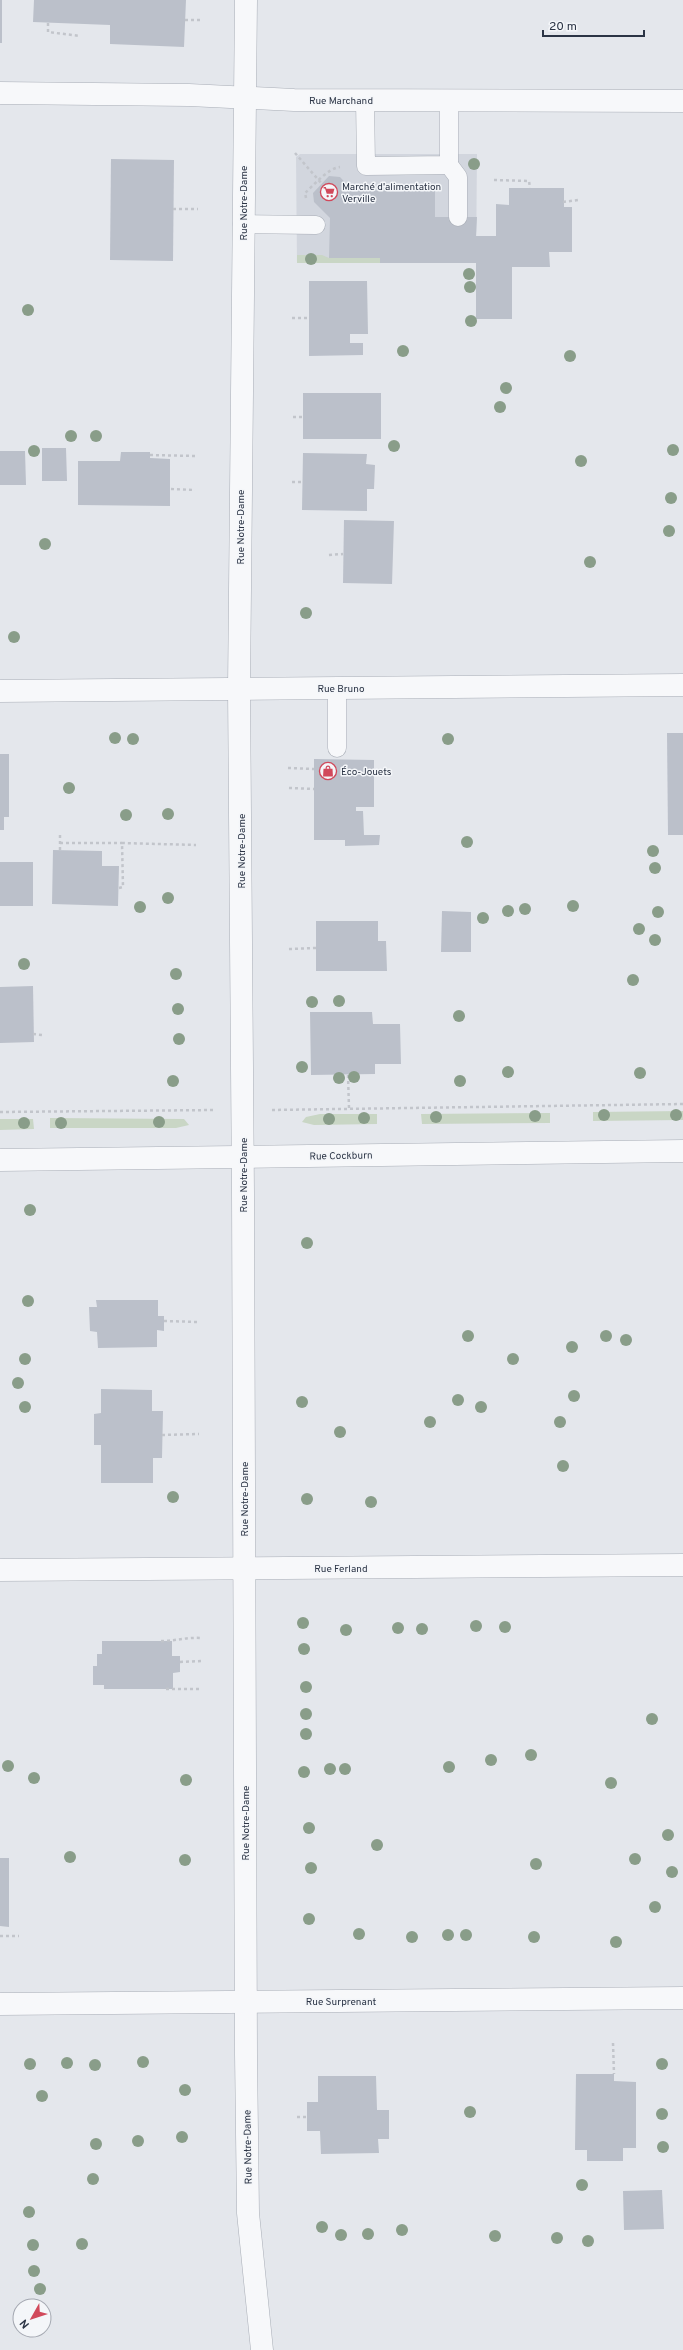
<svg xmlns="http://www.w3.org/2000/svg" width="683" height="2350" font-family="Overpass,sans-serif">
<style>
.built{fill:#d2d6de}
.green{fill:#c9d6c5}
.building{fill:#bbc0ca}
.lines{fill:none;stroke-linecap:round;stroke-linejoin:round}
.service-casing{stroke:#a9aeb7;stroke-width:19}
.minor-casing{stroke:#a9aeb7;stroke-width:23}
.tertiary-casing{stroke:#a9aeb7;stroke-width:23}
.path{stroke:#c2c5cb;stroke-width:2.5;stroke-dasharray:3 3;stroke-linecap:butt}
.service{stroke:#f7f8fa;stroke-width:18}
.minor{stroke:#f7f8fa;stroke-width:22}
.tertiary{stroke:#f7f8fa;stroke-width:22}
.tree{fill:#899d89}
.labels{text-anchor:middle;stroke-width:3;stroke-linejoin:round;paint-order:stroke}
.street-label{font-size:10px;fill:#2b3445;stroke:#f4f6f9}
.poi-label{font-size:10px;fill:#2b3445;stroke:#f4f6f9;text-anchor:start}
</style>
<rect width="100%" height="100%" fill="#e4e7ec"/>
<polygon class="built" points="300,154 477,154 476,263 297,263 296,157"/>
<g class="green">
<polygon points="297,255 322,255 329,258 380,258 380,263 297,263"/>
<polygon points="683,1111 683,1120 593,1121 593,1112"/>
<polygon points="550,1113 550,1123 422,1124 421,1114"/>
<polygon points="320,1114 377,1114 377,1124 314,1125 302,1122 306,1117"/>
<polygon points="50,1118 184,1119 189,1125 176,1128 50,1128"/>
<polygon points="0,1119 33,1119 34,1129 0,1130"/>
</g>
<g class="building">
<rect x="0" y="0" width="2" height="43"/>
<polygon points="34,0 186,0 184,47 110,44 110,25 33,22"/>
<polygon points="111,159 174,160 173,261 110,260"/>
<polygon points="329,176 340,177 353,191 400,190 400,185 435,185 435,217 477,217 476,236 496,236 496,204 509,205 509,188 564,188 564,207 572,207 572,252 549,252 550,267 512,267 512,319 476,319 476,263 380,263 380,258 329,258 330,218 314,202 313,193"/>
<polygon points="309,281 367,281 368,334 350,334 350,343 363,343 363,355 309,356"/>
<rect x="303" y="393" width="78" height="46"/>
<polygon points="42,448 66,448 67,481 42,481"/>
<polygon points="0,451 25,451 26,485 0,485"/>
<polygon points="121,452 150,452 150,458 170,459 170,506 78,505 78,461 120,461"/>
<polygon points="303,453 367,454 366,464 375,465 374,489 367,489 367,511 302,510"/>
<polygon points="344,520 394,521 392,584 343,583"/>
<polygon points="667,733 683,733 683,835 668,835"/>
<polygon points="0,754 9,754 9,817 4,817 4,830 0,830"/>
<polygon points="314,759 374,760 374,807 356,807 356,811 363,811 364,835 380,835 379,845 345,846 345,840 314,840"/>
<polygon points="53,850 102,851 102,866 119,866 118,906 52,904"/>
<rect x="0" y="862" width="33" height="44"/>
<polygon points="442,911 471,912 471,952 441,952"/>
<polygon points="316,921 378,921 378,941 386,941 387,971 316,971"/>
<polygon points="33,986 34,1042 0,1043 0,987"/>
<polygon points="310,1012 372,1012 373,1024 400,1024 401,1064 375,1064 375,1074 311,1075"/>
<polygon points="96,1300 158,1300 158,1316 164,1316 164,1331 157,1330 157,1347 98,1348 97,1332 90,1331 89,1307 97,1307"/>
<polygon points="101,1389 152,1390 152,1411 163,1411 162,1458 153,1458 153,1483 101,1483 101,1445 94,1445 94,1414 101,1413"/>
<polygon points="102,1641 172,1641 172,1656 180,1656 180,1672 173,1673 173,1689 104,1689 104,1685 93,1685 93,1666 97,1666 97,1654 102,1654"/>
<polygon points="0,1858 9,1858 9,1927 0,1926"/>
<polygon points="576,2074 614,2074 614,2081 636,2082 636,2148 623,2148 623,2161 587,2161 587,2150 575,2150"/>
<polygon points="318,2076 376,2076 377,2110 389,2110 389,2139 378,2139 379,2153 321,2154 320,2131 307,2131 307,2102 318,2102"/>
<polygon points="662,2190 664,2229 624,2230 623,2191"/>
</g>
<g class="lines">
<g class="service-casing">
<g id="service">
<polyline points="365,99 366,166 449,165 449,100"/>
<polyline points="449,165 458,177 458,217"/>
<polyline points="242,224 316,225"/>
<polyline points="337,748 337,688"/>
</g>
</g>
<g class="minor-casing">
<g id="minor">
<polyline points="0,691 683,685"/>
<polyline points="0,1160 683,1151"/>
<polyline points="0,1570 683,1565"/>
<polyline points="0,2004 683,1998"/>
</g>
</g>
<g class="tertiary-casing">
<g id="tertiary">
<polyline points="246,0 239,688 243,1194 246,2054 248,2213 262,2350"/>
<polyline points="0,93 189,95 294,100 683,101"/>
</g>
</g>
<g class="path">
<polyline points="185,20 200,20"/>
<polyline points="48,23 48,32 80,36"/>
<polyline points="295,153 322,184"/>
<polyline points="494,180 529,181 530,188"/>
<path d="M306 198 305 193C314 185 328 168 340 167"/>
<polyline points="563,202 578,200"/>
<polyline points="173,209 198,209"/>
<polyline points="292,318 309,318"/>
<polyline points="293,417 303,417"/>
<polyline points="150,455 196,456"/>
<polyline points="292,482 302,482"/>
<polyline points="171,489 195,490"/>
<polyline points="329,555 343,554"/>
<polyline points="288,768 314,769"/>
<polyline points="289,788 314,789"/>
<polyline points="60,843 122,843"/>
<polyline points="60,850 60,833"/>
<polyline points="119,888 123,887 122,843 196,845"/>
<polyline points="289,949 316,948"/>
<polyline points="33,1034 42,1035"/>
<polyline points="348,1075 349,1108"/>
<polyline points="272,1110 683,1104"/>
<polyline points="0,1112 215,1110"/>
<polyline points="164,1321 198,1322"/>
<polyline points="162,1435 199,1434"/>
<path d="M161 1641C175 1641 187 1637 201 1638"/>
<polyline points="180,1662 201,1661"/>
<polyline points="166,1689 201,1689"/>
<polyline points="0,1936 19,1936"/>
<polyline points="613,2043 614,2074"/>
<polyline points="297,2117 307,2117"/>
</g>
<use href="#service" class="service"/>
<use href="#minor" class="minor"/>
<use href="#tertiary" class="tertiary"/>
</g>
<g class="tree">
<circle cx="474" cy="164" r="6"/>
<circle cx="311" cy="259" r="6"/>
<circle cx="469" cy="274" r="6"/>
<circle cx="470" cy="287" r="6"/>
<circle cx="28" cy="310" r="6"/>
<circle cx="471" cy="321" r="6"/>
<circle cx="403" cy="351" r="6"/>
<circle cx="570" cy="356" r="6"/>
<circle cx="506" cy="388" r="6"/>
<circle cx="500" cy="407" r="6"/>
<circle cx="71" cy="436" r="6"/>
<circle cx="96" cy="436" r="6"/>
<circle cx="394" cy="446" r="6"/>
<circle cx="673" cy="450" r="6"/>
<circle cx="34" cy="451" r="6"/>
<circle cx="581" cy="461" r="6"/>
<circle cx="671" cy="498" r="6"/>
<circle cx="669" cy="531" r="6"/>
<circle cx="45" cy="544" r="6"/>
<circle cx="590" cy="562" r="6"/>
<circle cx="306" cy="613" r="6"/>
<circle cx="14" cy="637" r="6"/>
<circle cx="115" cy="738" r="6"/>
<circle cx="133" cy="739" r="6"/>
<circle cx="448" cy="739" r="6"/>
<circle cx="69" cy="788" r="6"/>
<circle cx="168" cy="814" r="6"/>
<circle cx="126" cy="815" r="6"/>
<circle cx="467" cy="842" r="6"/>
<circle cx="653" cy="851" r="6"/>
<circle cx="655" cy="868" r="6"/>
<circle cx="168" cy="898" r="6"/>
<circle cx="573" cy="906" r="6"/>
<circle cx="140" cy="907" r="6"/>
<circle cx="525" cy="909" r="6"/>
<circle cx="508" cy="911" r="6"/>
<circle cx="658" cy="912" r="6"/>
<circle cx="483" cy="918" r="6"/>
<circle cx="639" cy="929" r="6"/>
<circle cx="655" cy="940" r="6"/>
<circle cx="24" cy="964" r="6"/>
<circle cx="176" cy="974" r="6"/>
<circle cx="633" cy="980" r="6"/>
<circle cx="339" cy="1001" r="6"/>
<circle cx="312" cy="1002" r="6"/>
<circle cx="178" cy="1009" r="6"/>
<circle cx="459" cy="1016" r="6"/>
<circle cx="179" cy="1039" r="6"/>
<circle cx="302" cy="1067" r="6"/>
<circle cx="508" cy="1072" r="6"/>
<circle cx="640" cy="1073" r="6"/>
<circle cx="354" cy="1077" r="6"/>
<circle cx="339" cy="1078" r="6"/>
<circle cx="173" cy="1081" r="6"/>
<circle cx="460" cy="1081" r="6"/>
<circle cx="604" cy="1115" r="6"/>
<circle cx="676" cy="1115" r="6"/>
<circle cx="535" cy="1116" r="6"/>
<circle cx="436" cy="1117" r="6"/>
<circle cx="364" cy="1118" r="6"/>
<circle cx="329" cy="1119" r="6"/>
<circle cx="159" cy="1122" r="6"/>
<circle cx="24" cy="1123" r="6"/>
<circle cx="61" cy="1123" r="6"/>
<circle cx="30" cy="1210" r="6"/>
<circle cx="307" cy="1243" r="6"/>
<circle cx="28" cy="1301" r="6"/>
<circle cx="468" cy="1336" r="6"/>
<circle cx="606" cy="1336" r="6"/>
<circle cx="626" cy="1340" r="6"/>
<circle cx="572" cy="1347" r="6"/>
<circle cx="25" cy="1359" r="6"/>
<circle cx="513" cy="1359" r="6"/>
<circle cx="18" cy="1383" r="6"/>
<circle cx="574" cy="1396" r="6"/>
<circle cx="458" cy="1400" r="6"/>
<circle cx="302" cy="1402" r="6"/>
<circle cx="25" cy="1407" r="6"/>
<circle cx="481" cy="1407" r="6"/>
<circle cx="430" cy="1422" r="6"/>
<circle cx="560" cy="1422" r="6"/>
<circle cx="340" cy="1432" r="6"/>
<circle cx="563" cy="1466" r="6"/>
<circle cx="173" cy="1497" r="6"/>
<circle cx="307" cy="1499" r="6"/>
<circle cx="371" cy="1502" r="6"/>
<circle cx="303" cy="1623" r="6"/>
<circle cx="476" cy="1626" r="6"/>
<circle cx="505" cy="1627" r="6"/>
<circle cx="398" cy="1628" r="6"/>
<circle cx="422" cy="1629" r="6"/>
<circle cx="346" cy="1630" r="6"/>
<circle cx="304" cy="1649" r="6"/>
<circle cx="306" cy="1687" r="6"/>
<circle cx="306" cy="1714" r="6"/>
<circle cx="652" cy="1719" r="6"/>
<circle cx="306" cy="1734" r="6"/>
<circle cx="531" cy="1755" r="6"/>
<circle cx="491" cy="1760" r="6"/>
<circle cx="8" cy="1766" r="6"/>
<circle cx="449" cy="1767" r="6"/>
<circle cx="330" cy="1769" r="6"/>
<circle cx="345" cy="1769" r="6"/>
<circle cx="304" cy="1772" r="6"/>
<circle cx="34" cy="1778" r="6"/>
<circle cx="186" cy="1780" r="6"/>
<circle cx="611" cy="1783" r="6"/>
<circle cx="309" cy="1828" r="6"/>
<circle cx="668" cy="1835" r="6"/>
<circle cx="377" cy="1845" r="6"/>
<circle cx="70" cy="1857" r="6"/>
<circle cx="635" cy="1859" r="6"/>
<circle cx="185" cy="1860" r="6"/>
<circle cx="536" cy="1864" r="6"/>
<circle cx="311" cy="1868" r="6"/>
<circle cx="672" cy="1872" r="6"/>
<circle cx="655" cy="1907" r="6"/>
<circle cx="309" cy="1919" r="6"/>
<circle cx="359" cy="1934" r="6"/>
<circle cx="448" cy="1935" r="6"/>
<circle cx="466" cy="1935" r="6"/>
<circle cx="412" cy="1937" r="6"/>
<circle cx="534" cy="1937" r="6"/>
<circle cx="616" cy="1942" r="6"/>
<circle cx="143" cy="2062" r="6"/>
<circle cx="67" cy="2063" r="6"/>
<circle cx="30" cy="2064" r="6"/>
<circle cx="662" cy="2064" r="6"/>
<circle cx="95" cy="2065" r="6"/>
<circle cx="185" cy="2090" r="6"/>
<circle cx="42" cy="2096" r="6"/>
<circle cx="470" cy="2112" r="6"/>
<circle cx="662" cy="2114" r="6"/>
<circle cx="182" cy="2137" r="6"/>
<circle cx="138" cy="2141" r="6"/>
<circle cx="96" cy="2144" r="6"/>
<circle cx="663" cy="2147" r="6"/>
<circle cx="93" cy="2179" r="6"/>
<circle cx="582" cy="2185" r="6"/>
<circle cx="29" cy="2212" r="6"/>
<circle cx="322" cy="2227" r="6"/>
<circle cx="402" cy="2230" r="6"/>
<circle cx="368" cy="2234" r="6"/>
<circle cx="341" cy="2235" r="6"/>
<circle cx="495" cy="2236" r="6"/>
<circle cx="557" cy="2238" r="6"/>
<circle cx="588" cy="2241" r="6"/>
<circle cx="82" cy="2244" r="6"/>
<circle cx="33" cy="2245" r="6"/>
<circle cx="34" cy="2271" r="6"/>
<circle cx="40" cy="2289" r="6"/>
</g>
<defs>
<g id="supermarket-ring" transform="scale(0.9)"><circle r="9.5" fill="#f4f6f9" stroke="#d1495b" stroke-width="1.5"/><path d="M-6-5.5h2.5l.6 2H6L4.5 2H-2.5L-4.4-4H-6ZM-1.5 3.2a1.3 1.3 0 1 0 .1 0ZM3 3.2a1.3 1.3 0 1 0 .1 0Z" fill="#d1495b"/></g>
<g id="shop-ring" transform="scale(0.9)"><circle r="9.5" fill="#f4f6f9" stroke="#d1495b" stroke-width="1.5"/><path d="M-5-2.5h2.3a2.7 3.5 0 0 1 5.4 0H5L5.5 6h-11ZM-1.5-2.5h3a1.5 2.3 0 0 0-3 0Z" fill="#d1495b"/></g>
</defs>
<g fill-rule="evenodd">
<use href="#supermarket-ring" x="329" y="192"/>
<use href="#shop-ring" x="328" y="771"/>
</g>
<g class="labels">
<g class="street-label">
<text x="341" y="104">Rue Marchand</text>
<text transform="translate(243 203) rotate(-90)" y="4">Rue Notre-Dame</text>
<text transform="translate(240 527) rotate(-90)" y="4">Rue Notre-Dame</text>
<text x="341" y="692">Rue Bruno</text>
<text transform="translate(241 851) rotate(-90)" y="4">Rue Notre-Dame</text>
<text transform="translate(341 1155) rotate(-1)" y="4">Rue Cockburn</text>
<text transform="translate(243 1175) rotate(-90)" y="4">Rue Notre-Dame</text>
<text transform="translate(244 1499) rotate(-90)" y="4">Rue Notre-Dame</text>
<text x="341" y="1572">Rue Ferland</text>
<text transform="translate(245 1823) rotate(-90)" y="4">Rue Notre-Dame</text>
<text x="341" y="2005">Rue Surprenant</text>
<text transform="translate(247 2147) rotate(-91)" y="4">Rue Notre-Dame</text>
</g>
<g class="poi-label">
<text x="342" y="190">Marché d'alimentation<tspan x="342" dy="12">Verville</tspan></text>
<text x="341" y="775">Éco-Jouets</text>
</g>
</g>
<g transform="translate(32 2318) rotate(231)"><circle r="19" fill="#f4f6f9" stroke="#a4a8b1"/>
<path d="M0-3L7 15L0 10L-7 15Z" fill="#d1495b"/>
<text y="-6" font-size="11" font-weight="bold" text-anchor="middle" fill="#2b3445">N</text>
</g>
<path d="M543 30v6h101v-6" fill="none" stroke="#2b3445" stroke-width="2"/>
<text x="549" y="30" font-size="12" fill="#2b3445" stroke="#f4f6f9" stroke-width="3" paint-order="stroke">20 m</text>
</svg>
